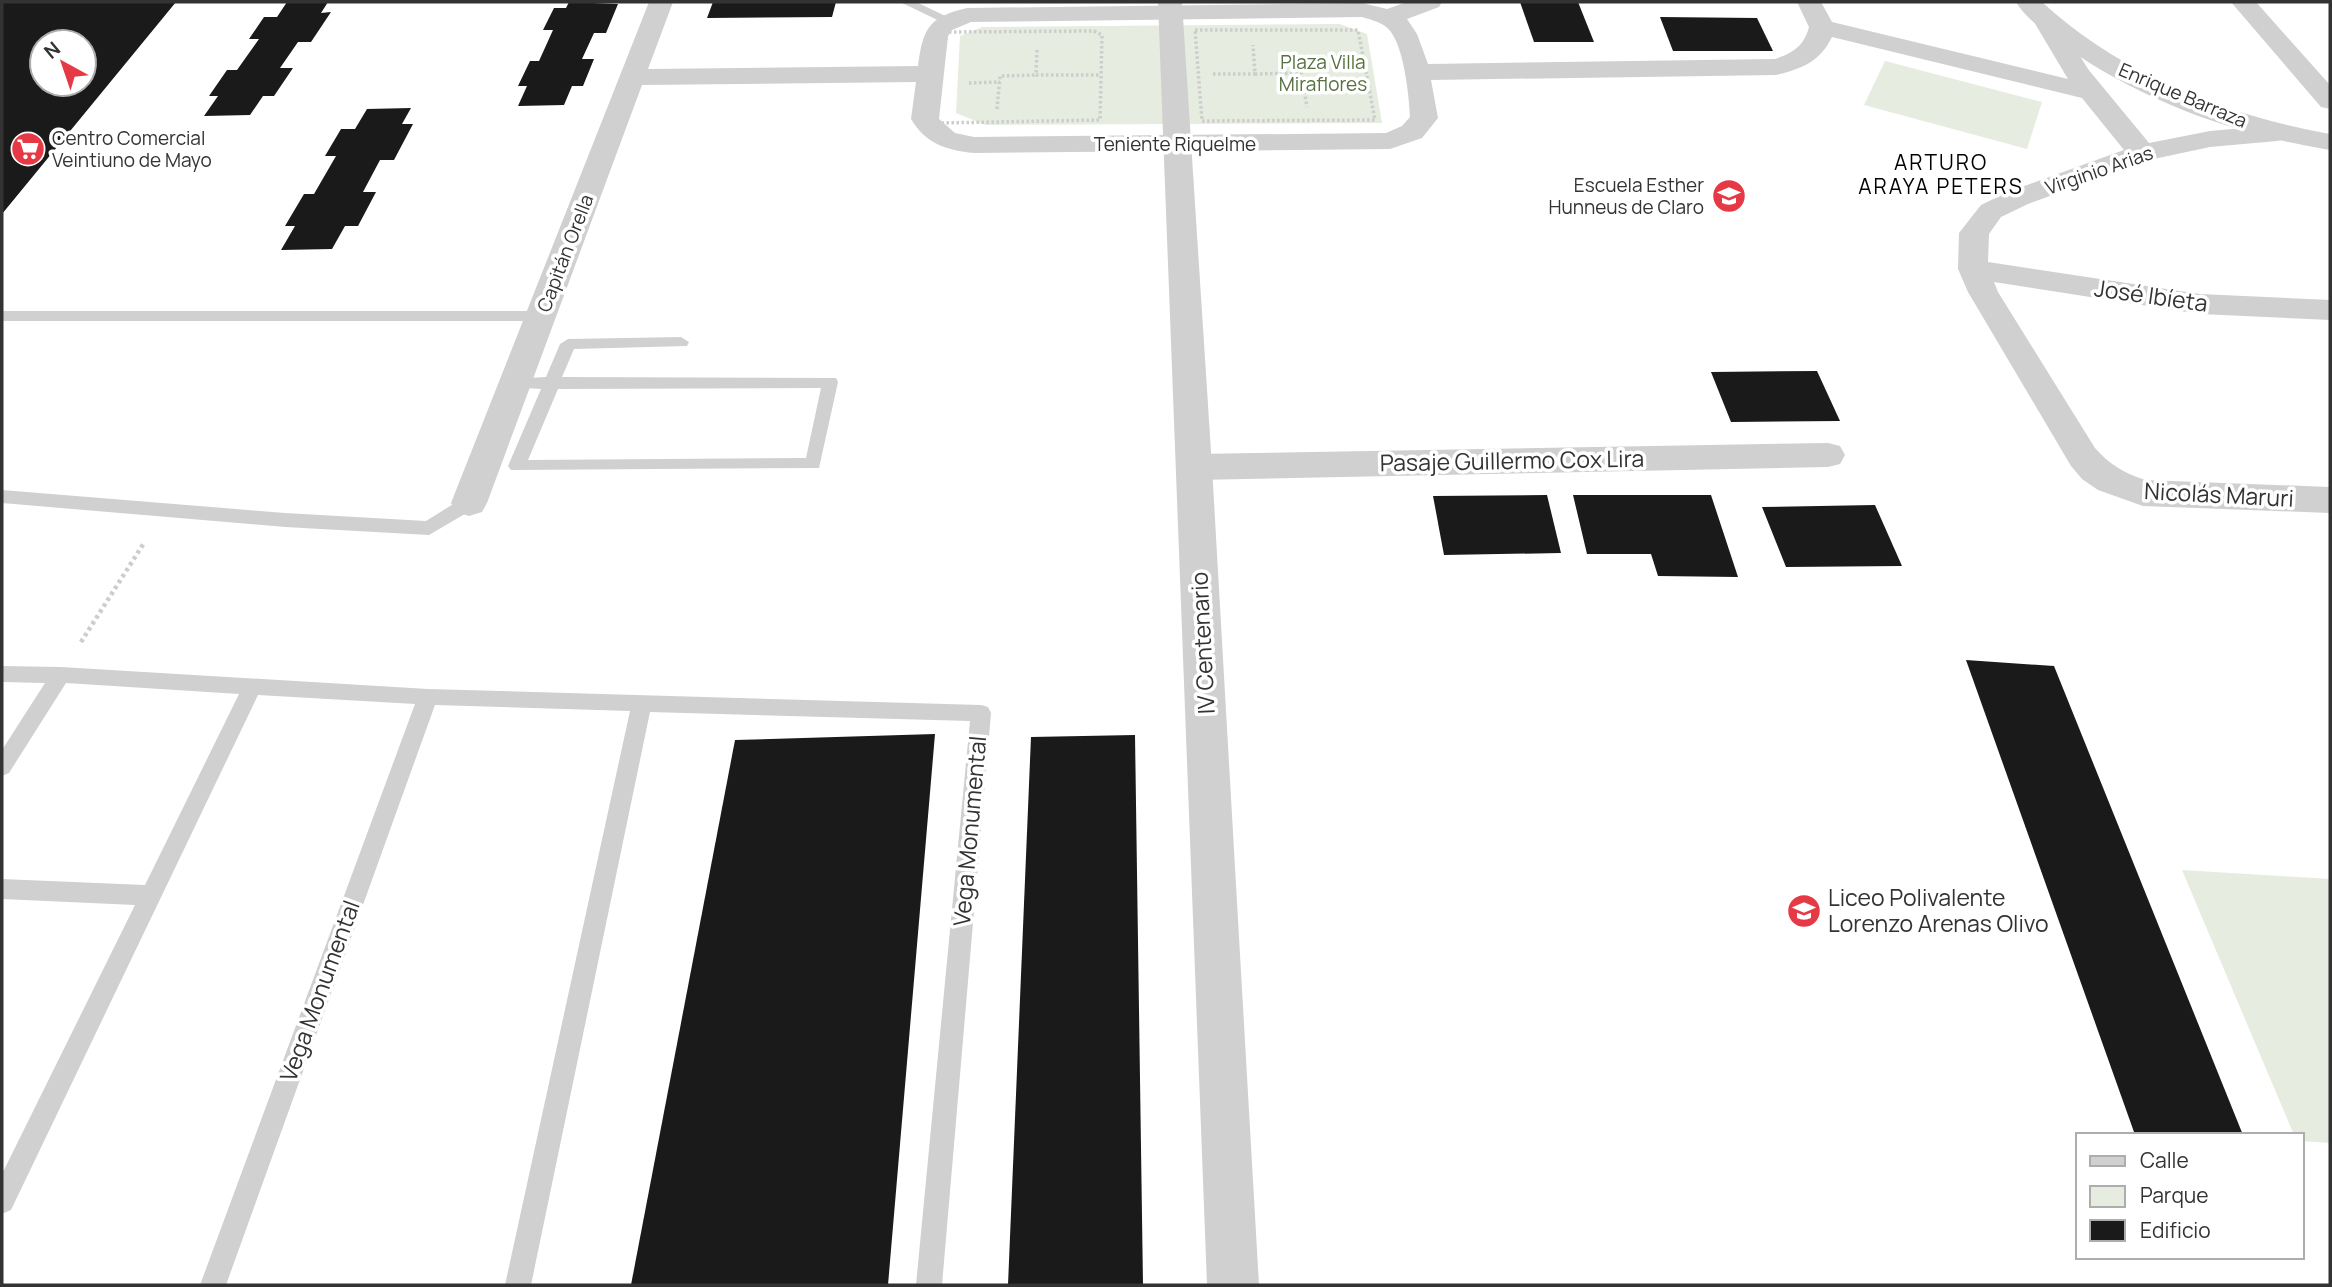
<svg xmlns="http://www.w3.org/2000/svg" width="2332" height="1287" font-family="Manrope,sans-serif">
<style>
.green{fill:#e6ecdf}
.building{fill:#1a1a1a;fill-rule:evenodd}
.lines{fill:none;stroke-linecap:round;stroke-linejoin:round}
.path-far1{stroke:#cdcdcd;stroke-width:3.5;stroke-dasharray:2.5 2.5;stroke-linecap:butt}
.path{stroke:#cdcdcd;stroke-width:4.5;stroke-dasharray:3.5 3.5;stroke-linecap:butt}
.service{fill:#d0d0d0;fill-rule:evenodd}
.minor{fill:#d0d0d0;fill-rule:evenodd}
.tertiary{fill:#d0d0d0;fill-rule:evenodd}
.labels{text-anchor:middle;stroke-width:7;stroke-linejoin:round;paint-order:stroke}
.far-park-label{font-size:19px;fill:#56703f;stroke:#fff}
.far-street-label{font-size:19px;fill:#333;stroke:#fff}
.far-poi-label{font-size:19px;fill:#333;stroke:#fff;text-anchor:start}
.far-neighbourhood-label{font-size:21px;letter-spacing:2px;fill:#000;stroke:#fff}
.street-label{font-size:23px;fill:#333;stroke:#fff}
.poi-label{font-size:23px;fill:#333;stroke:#fff;text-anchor:start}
</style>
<rect width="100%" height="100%" fill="#fff"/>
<g class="green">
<polygon points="1340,24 1367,34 1382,123 985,125 956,113 960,36 982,27"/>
<polygon points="1885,61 2042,102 2027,149 1864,105"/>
<polygon points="2182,870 2330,879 2330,1143 2302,1141 2302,1135 2294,1135"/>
</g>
<g class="building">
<path d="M2 2H176L2 214ZM42 42H84V84H42Z"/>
<polygon points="287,2 328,2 321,13 331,12 311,42 298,42 280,68 293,68 274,96 263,96 250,115 204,116 218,96 209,96 227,70 237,70 259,39 249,39 264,17 277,17"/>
<polygon points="569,2 618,4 606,33 594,33 582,59 594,59 583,86 572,86 564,105 518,106 527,86 518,86 530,61 539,61 553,30 543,30 554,8 566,8"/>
<polygon points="713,2 836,2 832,17 707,18"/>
<polygon points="1520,2 1578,2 1594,42 1534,42"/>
<polygon points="1660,17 1757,18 1773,51 1673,51"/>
<polygon points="411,108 402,124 413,124 394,160 380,160 363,192 376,192 358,226 345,226 332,249 281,250 295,226 285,226 304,194 314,194 336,156 325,156 341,129 355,129 367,109"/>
<polygon points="1817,371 1840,421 1731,422 1711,372"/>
<polygon points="1547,495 1561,553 1444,555 1433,496"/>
<polygon points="1573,495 1711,495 1738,577 1658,576 1651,554 1587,554"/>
<polygon points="1875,505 1902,566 1786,567 1762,507"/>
<polygon points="1966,660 2054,666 2243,1135 2134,1132"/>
<polygon points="935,734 888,1285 631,1285 735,740"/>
<polygon points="1135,735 1143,1285 1008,1285 1031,737"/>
</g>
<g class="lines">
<g class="path-far1">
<polygon points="1195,30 1358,30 1375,120 1202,121"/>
<polygon points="1094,31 1102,35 1100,120 941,123 935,119 947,32"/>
<polyline points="1037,50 1036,75 1101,75"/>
<polyline points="1213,74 1255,74 1253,45"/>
<polyline points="1255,74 1301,73 1307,107"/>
<polyline points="1302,80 1367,80"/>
<polyline points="969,83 1000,82"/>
<polyline points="997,109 1000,76 1036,75"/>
</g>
<polyline class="path" points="81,642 144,543"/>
<g class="service">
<polygon points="900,2 916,2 956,21 950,25 946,24"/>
<polygon points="2,311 540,311 548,316 540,321 2,321"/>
<path d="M681 337 689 342 687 346 574 349 562 377 836 378 838 382 819 468 511 470 508 466 541 389 509 387 507 383 509 379 546 377 560 344 568 339ZM821 388 806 458 528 460 558 389Z"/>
<polygon points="2,490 285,513 426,521 463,498 475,498 478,503 475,508 429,535 285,527 2,503"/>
<polygon points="2,666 61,667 428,689 981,705 988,707 991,713 942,1285 916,1285 970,721 650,712 531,1285 505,1285 630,711 435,705 226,1285 200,1285 415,704 258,695 11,1210 2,1214 2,1174 135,905 2,899 2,879 145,885 239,694 66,683 9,773 2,776 2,750 45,683 2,682"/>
</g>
<g class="minor">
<path d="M649 2H673L648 69 918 66C923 29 928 17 967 8L1362 3 1387 9 1407 2H1442L1439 7 1407 19 1417 34 1428 64 1775 59C1793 53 1804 46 1809 27L1797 2H1821L1832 22 2068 79 2034 22 2038 17 2047 14 2056 17 2088 69 2149 143 2210 131 2277 125 2287 127 2291 133 2287 139 2277 141 2210 147 2149 160 2028 204 2001 217 1989 234 1988 262 2200 294 2330 300V320L2200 314 1994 282 1998 292 2095 448C2110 465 2124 473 2145 480L2330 487V513L2143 506 2098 490 2082 479 2071 466 1968 292 1958 269 1959 233 1981 205 2008 192 2124 150 2082 98 1832 37C1820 62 1801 69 1776 75L1431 80 1438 118 1422 138 1390 149 974 153C946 150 926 144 911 119L916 82 642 85 487 503 482 512 469 516 456 512 451 503ZM1362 17C1372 20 1385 23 1391 32 1404 50 1409 94 1410 117L1402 126 1386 133 974 137 955 133 939 119 948 36 952 30 971 22Z"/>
<polygon points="2231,2 2256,2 2330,85 2330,109 2321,107"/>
<polygon points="1828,443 1840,446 1845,455 1840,464 1828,467 1195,480 1183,476 1178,467 1183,458 1195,454"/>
</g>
<g class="tertiary">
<polygon points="1158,2 1182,2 1212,467 1259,1285 1207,1285"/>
<path d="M2016 2H2042C2121 75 2226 115 2330 134V150C2236 135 2141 101 2063 45 2047 33 2026 19 2016 2Z"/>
</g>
</g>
<defs>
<g id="supermarket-disc" transform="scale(1.75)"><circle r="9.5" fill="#e63946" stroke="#fff"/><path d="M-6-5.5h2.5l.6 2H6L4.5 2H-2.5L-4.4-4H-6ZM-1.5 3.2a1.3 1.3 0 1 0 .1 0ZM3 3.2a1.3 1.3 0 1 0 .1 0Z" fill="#fff"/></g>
<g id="school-disc" transform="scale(1.75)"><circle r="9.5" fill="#e63946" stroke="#fff"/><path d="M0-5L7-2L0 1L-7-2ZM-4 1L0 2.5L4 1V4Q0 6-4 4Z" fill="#fff"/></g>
</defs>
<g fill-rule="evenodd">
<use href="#supermarket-disc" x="28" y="149"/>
<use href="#school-disc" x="1729" y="196"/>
<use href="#school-disc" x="1804" y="911"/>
</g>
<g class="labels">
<g class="far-park-label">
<text x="1323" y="69">Plaza Villa<tspan x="1323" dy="22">Miraflores</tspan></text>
</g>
<g class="far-street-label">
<text transform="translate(2183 95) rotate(23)" y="7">Enrique Barraza</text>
<text x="1175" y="151">Teniente Riquelme</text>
<text transform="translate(2099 170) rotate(-19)" y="7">Virginio Arias</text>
<text transform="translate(565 253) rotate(-69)" y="7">Capitán Orella</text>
</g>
<g class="far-poi-label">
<text x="52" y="145">Centro Comercial<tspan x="52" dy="22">Veintiuno de Mayo</tspan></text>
<text x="1704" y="192" text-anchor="end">Escuela Esther<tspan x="1704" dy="22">Hunneus de Claro</tspan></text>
</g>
<g class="far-neighbourhood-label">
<text x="1941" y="170">ARTURO<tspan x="1941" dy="24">ARAYA PETERS</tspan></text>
</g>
<g class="street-label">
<text transform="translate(2151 296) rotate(8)" y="8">José Ibíeta</text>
<text transform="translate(1512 461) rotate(-1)" y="8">Pasaje Guillermo Cox Lira</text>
<text transform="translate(2219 495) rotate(3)" y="8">Nicolás Maruri</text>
<text transform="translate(1203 643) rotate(-93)" y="8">IV Centenario</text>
<text transform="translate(970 831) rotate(-85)" y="8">Vega Monumental</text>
<text transform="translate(320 991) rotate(-70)" y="8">Vega Monumental</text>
</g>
<g class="poi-label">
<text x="1828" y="906">Liceo Polivalente<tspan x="1828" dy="26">Lorenzo Arenas Olivo</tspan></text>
</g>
</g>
<rect width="2332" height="1287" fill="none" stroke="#333333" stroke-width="7"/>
<rect x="2076" y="1133" width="228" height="126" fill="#ffffff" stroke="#adadad" stroke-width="2"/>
<rect x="2090" y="1156" width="35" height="10" fill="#d0d0d0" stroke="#adadad" stroke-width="2"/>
<text x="2140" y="1168" font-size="21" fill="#333333">Calle</text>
<rect x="2090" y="1186" width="35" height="21" fill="#e6ecdf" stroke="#adadad" stroke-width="2"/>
<text x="2140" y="1203" font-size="21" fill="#333333">Parque</text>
<rect x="2090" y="1220" width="35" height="21" fill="#1a1a1a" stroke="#adadad" stroke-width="2"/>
<text x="2140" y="1238" font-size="21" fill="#333333">Edificio</text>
<g transform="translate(63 63) rotate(320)"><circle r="33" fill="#ffffff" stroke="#adadad" stroke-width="2"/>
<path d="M0-5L12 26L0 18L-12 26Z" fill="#e63946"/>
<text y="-10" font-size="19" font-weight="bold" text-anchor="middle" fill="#333333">N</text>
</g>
</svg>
